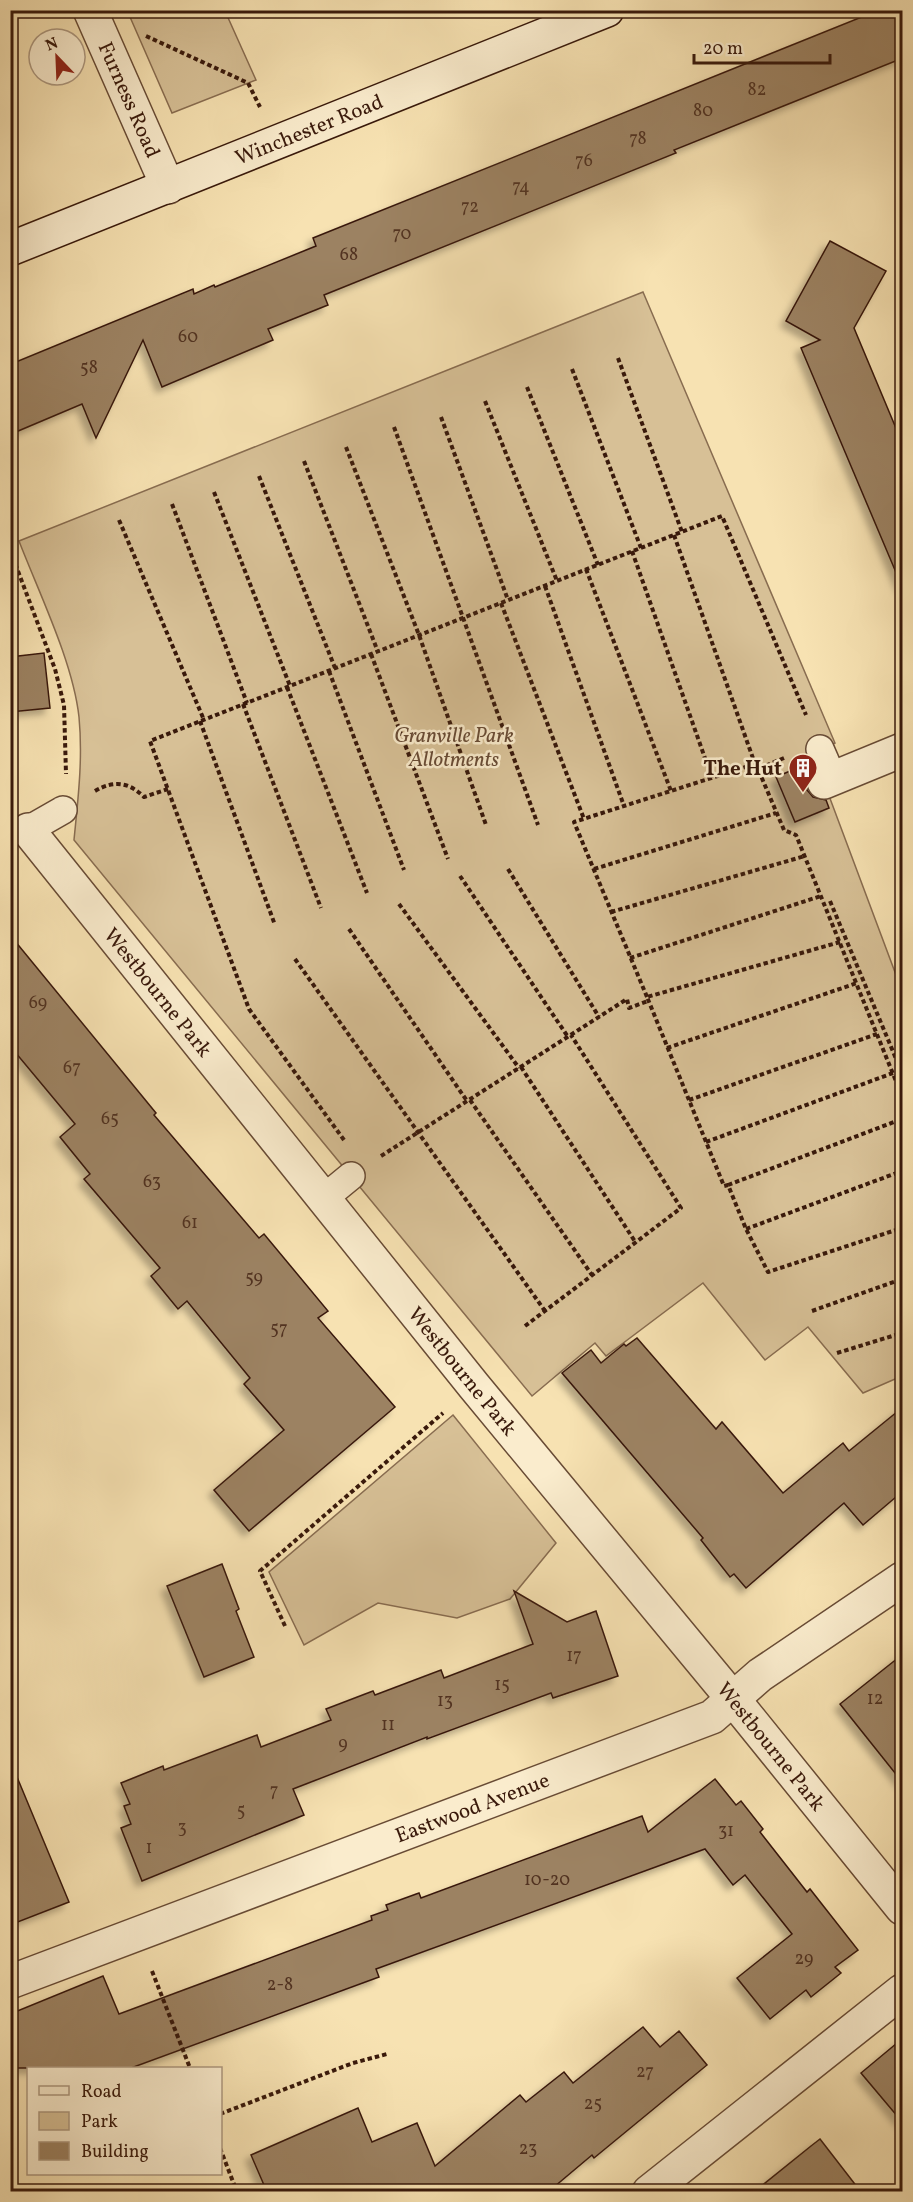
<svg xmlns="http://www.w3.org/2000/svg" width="913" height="2202" font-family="Vollkorn,serif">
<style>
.green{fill:#d7c096;stroke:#886c50;stroke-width:1.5}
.building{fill:#9c8262;stroke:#39190b;stroke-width:1.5;filter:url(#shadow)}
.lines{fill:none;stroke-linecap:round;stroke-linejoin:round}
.lane-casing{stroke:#684b35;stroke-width:30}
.street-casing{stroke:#684b35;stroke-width:36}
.secondary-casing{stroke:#39190b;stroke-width:36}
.path{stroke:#39190b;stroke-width:4;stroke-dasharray:4.5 3;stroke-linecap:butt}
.lane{stroke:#faeccd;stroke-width:27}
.street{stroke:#faeccd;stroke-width:33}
.secondary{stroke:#faeccd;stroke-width:33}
.labels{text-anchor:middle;stroke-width:5;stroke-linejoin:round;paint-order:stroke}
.number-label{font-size:18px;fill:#523321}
.street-label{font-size:21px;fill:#39190b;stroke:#faeccd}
.park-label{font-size:21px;font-style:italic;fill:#684b35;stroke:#faeccd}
.poi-label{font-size:21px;font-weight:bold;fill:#39190b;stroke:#faeccd;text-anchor:end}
</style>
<defs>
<filter id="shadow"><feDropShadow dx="-5.5" dy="5.5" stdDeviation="3" flood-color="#0004"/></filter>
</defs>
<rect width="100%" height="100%" fill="#f7e2b2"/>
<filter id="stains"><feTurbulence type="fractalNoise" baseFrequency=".00333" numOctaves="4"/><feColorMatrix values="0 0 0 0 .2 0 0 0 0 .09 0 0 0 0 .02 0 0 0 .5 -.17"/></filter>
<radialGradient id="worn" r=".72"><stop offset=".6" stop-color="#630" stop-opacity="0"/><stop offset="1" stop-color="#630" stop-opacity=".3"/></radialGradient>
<g class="green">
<polygon points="146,11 225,11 256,80 172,113 130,17"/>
<path d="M643 292 835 743 813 753 902 991V1376L863 1393 808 1327 765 1360 703 1283 606 1356 595 1343 532 1396 74 840C78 799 83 759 79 717 73 662 39 593 19 541Z"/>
<polygon points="453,1415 556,1543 510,1599 457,1618 378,1603 304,1645 269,1572"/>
</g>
<g class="building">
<polygon points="879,10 903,10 903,58 674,150 676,153 324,295 328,305 268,329 273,340 162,387 143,340 96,438 82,404 11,434 11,364 193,289 194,294 214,285 215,287 316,246 313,238"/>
<polygon points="830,241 886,271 854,328 903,445 903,589 801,348 820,340 786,321"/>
<polygon points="44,653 50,708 10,712 10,657"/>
<polygon points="809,763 811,769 806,779 807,790 813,797 826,800 829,808 795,822 776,777"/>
<polygon points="10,935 156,1113 154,1115 259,1238 264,1234 328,1311 318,1318 395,1407 249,1531 214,1490 284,1430 244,1384 250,1378 187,1301 178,1309 151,1276 160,1268 84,1179 90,1174 60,1137 75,1124 10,1046"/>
<polygon points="637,1338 716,1429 722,1422 783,1493 843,1443 849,1451 903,1407 903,1491 863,1525 844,1503 746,1588 734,1574 730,1577 701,1540 703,1538 562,1373 591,1350 601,1363 624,1344 626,1346"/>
<polygon points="222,1564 239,1609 236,1611 254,1657 204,1677 167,1586"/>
<polygon points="514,1591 567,1622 596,1611 618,1676 553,1698 551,1693 427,1739 427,1737 293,1789 304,1815 142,1881 121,1828 131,1824 124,1806 130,1804 121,1783 163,1766 164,1770 257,1735 261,1747 331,1720 326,1709 373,1691 375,1695 441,1670 444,1678 533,1644"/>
<polygon points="903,1654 903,1783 840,1704"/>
<polygon points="10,1765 12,1765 69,1902 10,1925"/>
<polygon points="715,1779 736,1805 741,1801 763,1829 760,1832 807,1892 810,1889 858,1950 835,1967 841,1973 811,1997 806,1990 770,2019 737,1978 792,1934 745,1875 733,1885 705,1849 376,1969 379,1977 131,2068 10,2068 10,2014 103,1976 119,2014 372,1920 371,1916 388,1910 386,1905 419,1893 421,1898 642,1816 648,1832"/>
<polygon points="643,2027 660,2047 679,2031 707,2065 594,2158 592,2155 548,2192 267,2192 251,2155 358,2108 372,2142 417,2123 435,2166 520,2095 526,2102 564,2072 573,2083"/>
<polygon points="903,2038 903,2123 861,2073"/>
<polygon points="820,2139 861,2192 754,2192 811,2146"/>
</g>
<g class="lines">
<g class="lane-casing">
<g id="lane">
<polyline points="820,749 833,779"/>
<polyline points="28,830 63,810"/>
<polyline points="323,1199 351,1176"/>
</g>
</g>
<g class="street-casing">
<g id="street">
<path id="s1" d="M90 10 168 187"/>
<polyline points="824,782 902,750"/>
<path id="s2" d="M28 830 474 1386 733 1699 902 1908"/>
<path id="s3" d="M10 1982 712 1717 760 1675 902 1579"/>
<polyline points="649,2192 902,1991"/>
</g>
</g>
<g class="secondary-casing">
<g id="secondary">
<path id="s4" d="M10 249 607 10"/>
</g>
</g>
<g class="path">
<polyline points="146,36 248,83 260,107"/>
<polyline points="618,358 682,532"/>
<polyline points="572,369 641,548"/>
<polyline points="527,387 598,565"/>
<polyline points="485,401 557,581"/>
<polyline points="441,417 508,600"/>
<polyline points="394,427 538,825"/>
<polyline points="346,447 419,635 486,825"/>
<polyline points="304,461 378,652"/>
<polyline points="259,476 335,668"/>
<polyline points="214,492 290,686"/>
<polyline points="172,504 247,703"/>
<polyline points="119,520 204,720"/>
<polyline points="674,535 755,764"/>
<polyline points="10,550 55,669 64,705 66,774"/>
<polyline points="632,551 712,778"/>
<polyline points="586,569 671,791"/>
<polyline points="545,586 624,806"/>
<polyline points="501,603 584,819"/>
<polyline points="371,654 448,859"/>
<polyline points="329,671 404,870"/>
<polyline points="287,687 367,893"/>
<polyline points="243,704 321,908"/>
<polyline points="200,721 275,925"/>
<polyline points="784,758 758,769 784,830 796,835 902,1096"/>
<path d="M95 791C114 780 129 782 144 797L168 789"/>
<polyline points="508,869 599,1017"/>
<polyline points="594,869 776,813"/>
<polyline points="460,876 568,1037"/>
<polyline points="830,901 902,1073"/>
<polyline points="399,904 519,1068"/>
<polyline points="611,912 805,856"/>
<polyline points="349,929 467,1101"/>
<polyline points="840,942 647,997 724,1186 728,1185 746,1229 768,1272 902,1228"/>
<polyline points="630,958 821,896"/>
<polyline points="295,959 545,1311"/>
<polyline points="647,997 574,822 755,764 758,769"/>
<polyline points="667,1048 857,983"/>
<polyline points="521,1067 636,1243"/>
<polyline points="470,1100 592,1275"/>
<polyline points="689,1100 877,1034"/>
<polyline points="344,1140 249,1009 150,741 722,516 806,715"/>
<polyline points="706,1142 893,1073"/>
<polyline points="381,1156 627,999 629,1008 648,1001"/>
<polyline points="728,1185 902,1119"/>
<polyline points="746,1229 902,1171"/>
<polyline points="812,1311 902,1279"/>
<polyline points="525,1326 681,1208 571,1035"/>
<polyline points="837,1353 902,1333"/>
<polyline points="285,1626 260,1571 443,1413"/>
<polyline points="152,1971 190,2068"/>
<polyline points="220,2114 353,2063 387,2054"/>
<polyline points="220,2148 237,2192"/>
</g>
<use href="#lane" class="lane"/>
<use href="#street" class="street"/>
<use href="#secondary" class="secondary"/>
</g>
<defs>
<g id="building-pin" transform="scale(1.5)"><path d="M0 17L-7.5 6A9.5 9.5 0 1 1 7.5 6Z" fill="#8f2418" stroke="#faeccd"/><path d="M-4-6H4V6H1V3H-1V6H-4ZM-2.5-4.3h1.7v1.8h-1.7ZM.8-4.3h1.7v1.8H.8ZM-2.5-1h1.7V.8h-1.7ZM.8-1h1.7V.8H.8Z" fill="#fff"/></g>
</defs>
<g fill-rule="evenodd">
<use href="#building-pin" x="803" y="768"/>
</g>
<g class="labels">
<g class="number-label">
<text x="757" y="95">82</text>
<text x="703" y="116">80</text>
<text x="638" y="144">78</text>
<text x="584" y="166">76</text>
<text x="521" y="192">74</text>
<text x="470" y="212">72</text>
<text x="402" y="239">70</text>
<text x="349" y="260">68</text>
<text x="188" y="342">60</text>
<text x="89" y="373">58</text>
<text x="38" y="1008">69</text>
<text x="72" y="1073">67</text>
<text x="110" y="1124">65</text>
<text x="152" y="1187">63</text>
<text x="190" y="1228">61</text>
<text x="254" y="1283">59</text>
<text x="279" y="1334">57</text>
<text x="574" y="1661">17</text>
<text x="502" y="1690">15</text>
<text x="875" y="1704">12</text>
<text x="445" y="1706">13</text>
<text x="388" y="1730">11</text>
<text x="343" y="1749">9</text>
<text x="274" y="1796">7</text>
<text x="241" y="1816">5</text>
<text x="182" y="1833">3</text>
<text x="726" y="1836">31</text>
<text x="149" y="1853">1</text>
<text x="547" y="1885">10-20</text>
<text x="804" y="1964">29</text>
<text x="280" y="1990">2-8</text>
<text x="645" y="2077">27</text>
<text x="593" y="2109">25</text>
<text x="528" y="2154">23</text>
</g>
<g class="street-label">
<text dy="7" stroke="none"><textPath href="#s1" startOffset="98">Furness Road</textPath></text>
<text dy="7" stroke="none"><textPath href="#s4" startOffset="322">Winchester Road</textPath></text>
<text dy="7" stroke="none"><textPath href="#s2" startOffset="208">Westbourne Park</textPath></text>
<text dy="7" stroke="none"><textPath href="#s2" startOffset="694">Westbourne Park</textPath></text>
<text dy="7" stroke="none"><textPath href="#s2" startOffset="1180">Westbourne Park</textPath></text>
<text dy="7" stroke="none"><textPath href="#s3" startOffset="494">Eastwood Avenue</textPath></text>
</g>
<g class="park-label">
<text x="454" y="742">Granville Park<tspan x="454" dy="24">Allotments</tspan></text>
</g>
<g class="poi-label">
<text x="782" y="775">The Hut</text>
</g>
</g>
<rect width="913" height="2202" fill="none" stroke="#f7e2b2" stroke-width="36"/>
<rect x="12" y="12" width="889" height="2178" fill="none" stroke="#39190b" stroke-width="3"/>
<rect x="18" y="18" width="877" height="2166" fill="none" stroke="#39190b" stroke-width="1.5"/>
<rect x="27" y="2067" width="195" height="108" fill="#faeccd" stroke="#ad987f" stroke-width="1.5"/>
<rect x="39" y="2086" width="30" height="9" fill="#faeccd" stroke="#ad987f" stroke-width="1.5"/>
<text x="81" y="2097" font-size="18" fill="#39190b">Road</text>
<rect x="39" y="2112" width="30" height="18" fill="#d7c096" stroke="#ad987f" stroke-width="1.5"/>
<text x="81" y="2127" font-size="18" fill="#39190b">Park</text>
<rect x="39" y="2142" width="30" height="18" fill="#9c8262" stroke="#ad987f" stroke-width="1.5"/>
<text x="81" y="2157" font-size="18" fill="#39190b">Building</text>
<g transform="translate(57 57) rotate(337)"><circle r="28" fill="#faeccd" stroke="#ad987f" stroke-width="1.5"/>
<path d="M0-4.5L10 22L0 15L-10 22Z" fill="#8f2418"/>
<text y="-9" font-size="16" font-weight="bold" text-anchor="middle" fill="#39190b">N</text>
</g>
<path d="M694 54v9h136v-9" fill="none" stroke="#39190b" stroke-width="3"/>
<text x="703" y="54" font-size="18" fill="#39190b" stroke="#faeccd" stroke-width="4.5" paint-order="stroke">20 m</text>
<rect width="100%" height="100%" filter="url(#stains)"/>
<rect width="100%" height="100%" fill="url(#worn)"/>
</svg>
